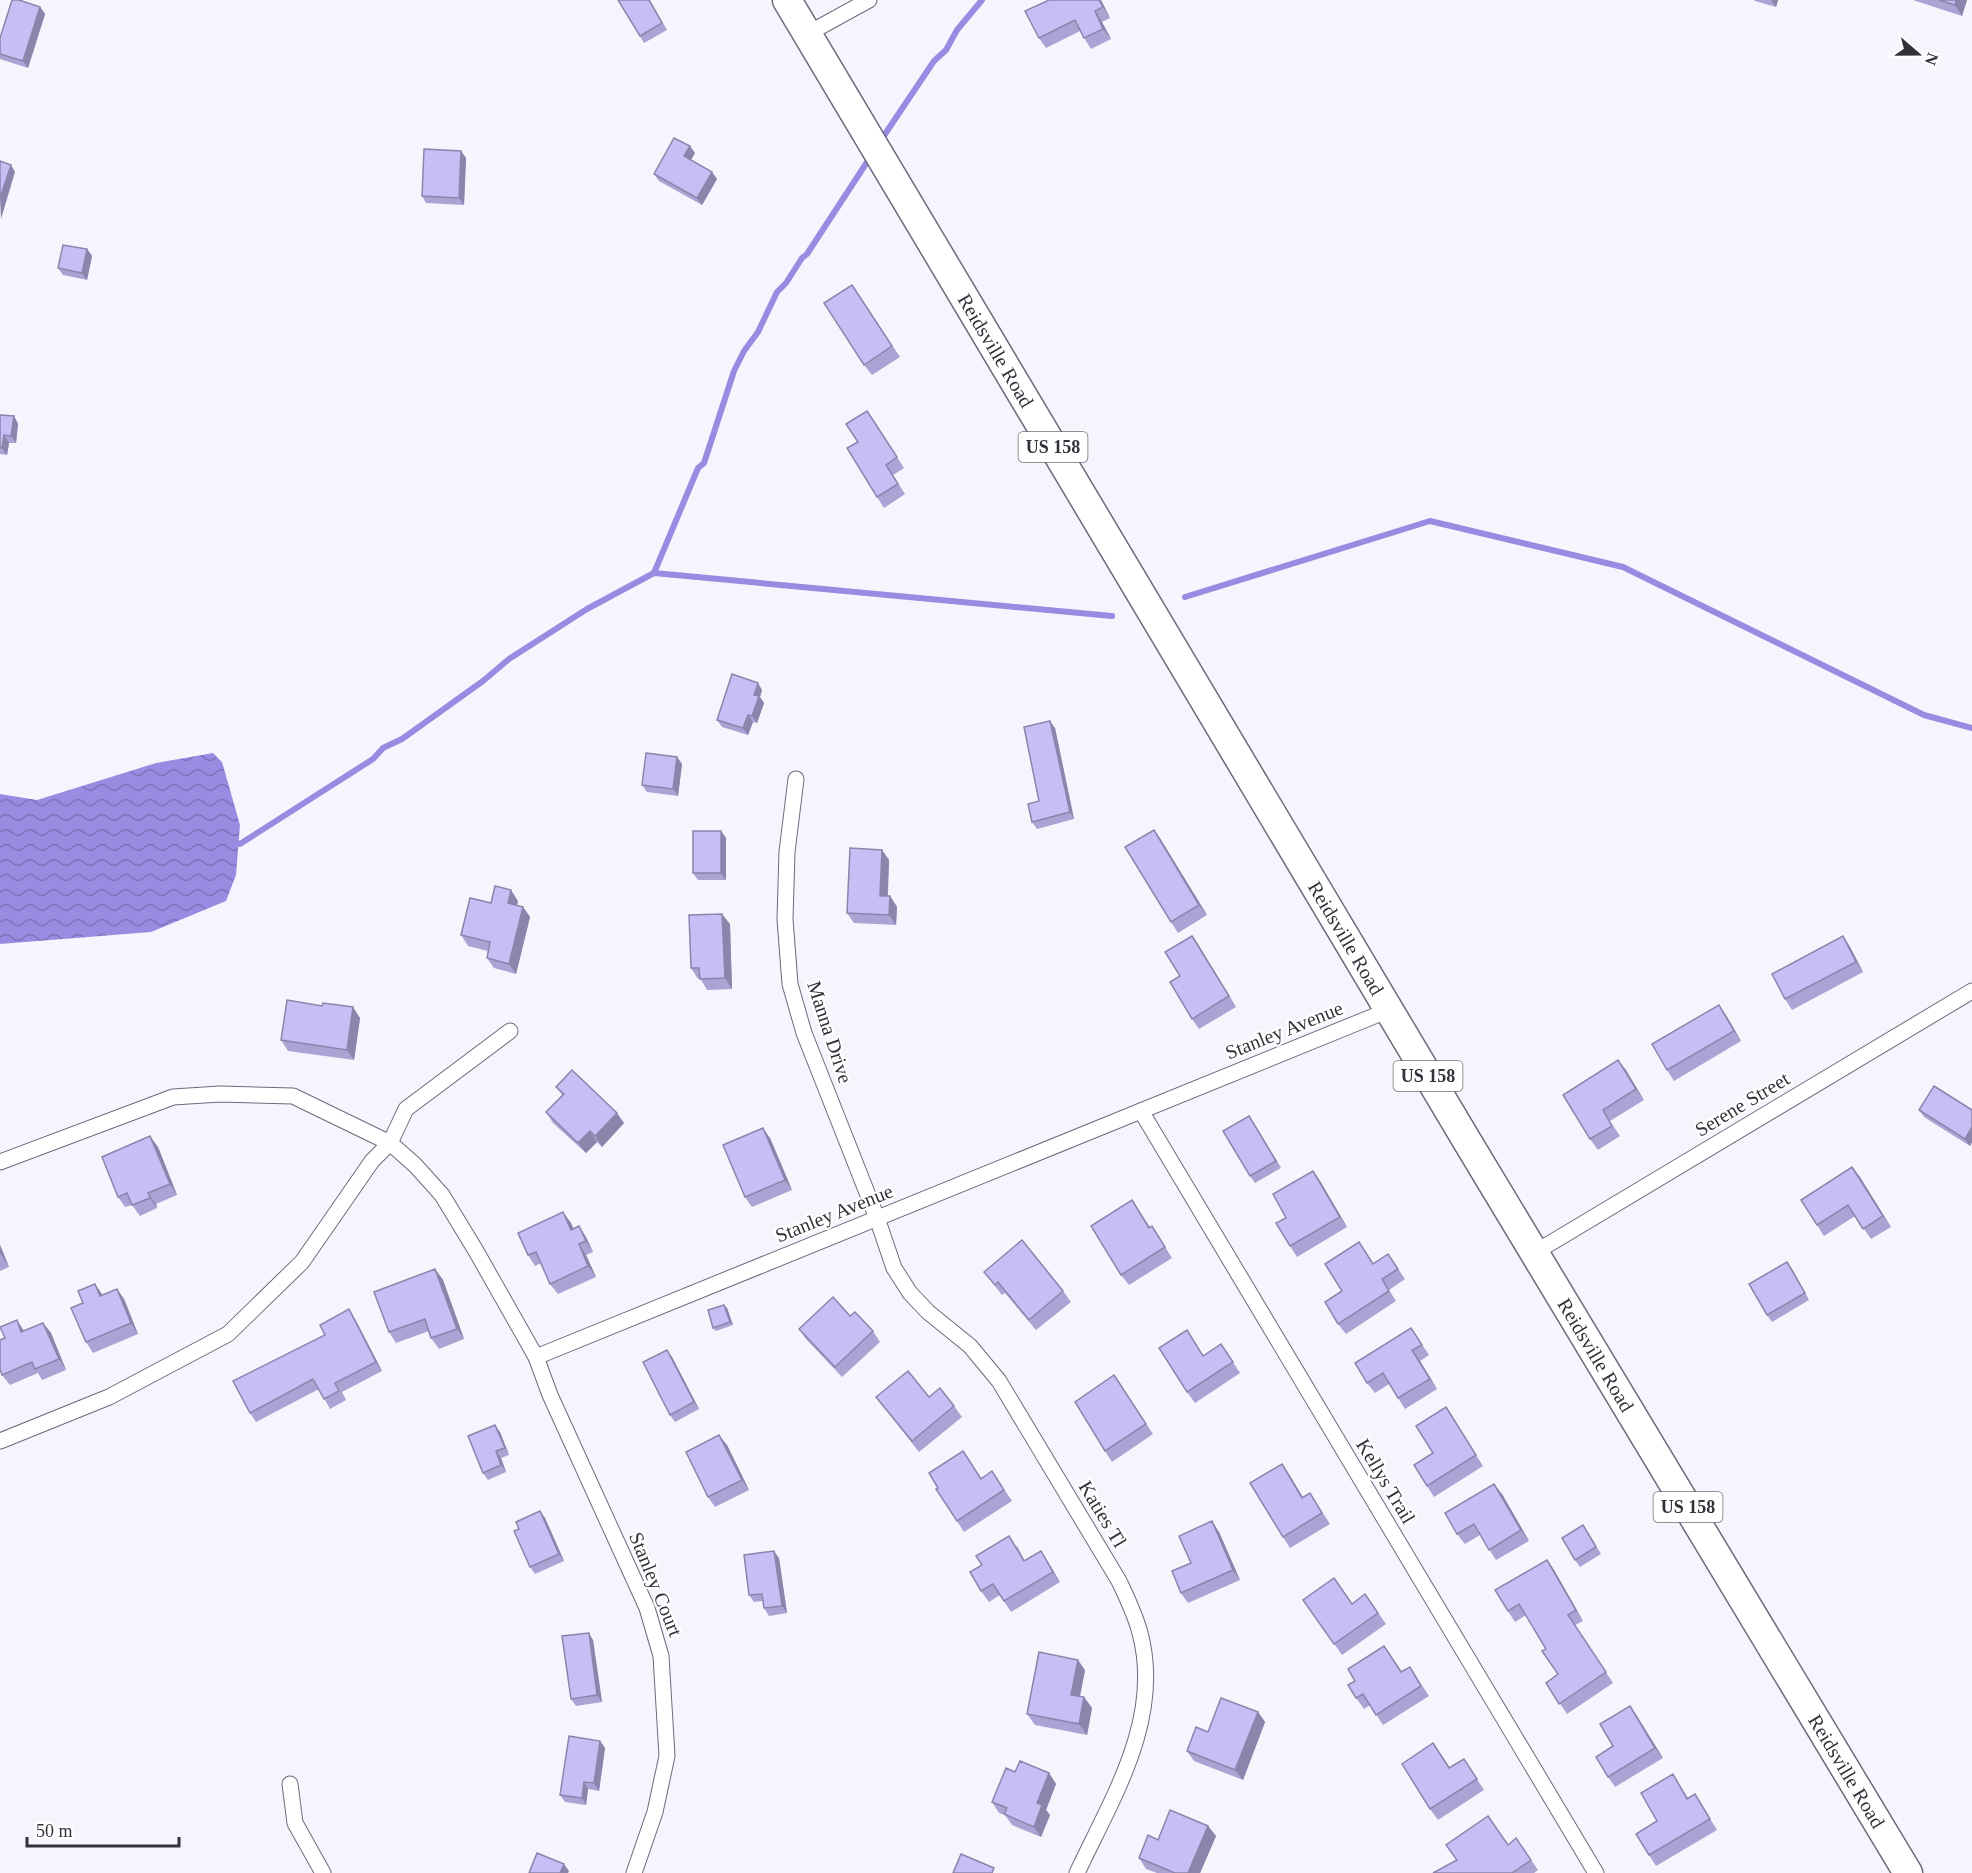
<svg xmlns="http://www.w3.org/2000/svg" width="1972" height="1873" font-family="Georgia,serif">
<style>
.water{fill:url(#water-waves)}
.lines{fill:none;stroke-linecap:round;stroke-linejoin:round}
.stream{stroke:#9b8ae2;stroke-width:6}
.street-casing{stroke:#6c6a7c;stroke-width:17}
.highway-casing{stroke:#6c6a7c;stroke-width:31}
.street{stroke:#fff;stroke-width:15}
.highway{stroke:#fff;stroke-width:28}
.wall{fill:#aba3d3}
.shaded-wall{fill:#8b85ac}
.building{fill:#c7bef5;stroke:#8b85ac;stroke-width:1.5}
.labels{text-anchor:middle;stroke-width:4.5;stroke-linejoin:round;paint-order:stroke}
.shield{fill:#fff;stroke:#706f74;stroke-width:1.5}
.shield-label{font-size:18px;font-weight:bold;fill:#333139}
.street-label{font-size:20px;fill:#333139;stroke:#fff}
</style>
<defs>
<pattern id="water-waves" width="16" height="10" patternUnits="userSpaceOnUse" patternTransform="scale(1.5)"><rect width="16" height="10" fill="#9b8ae2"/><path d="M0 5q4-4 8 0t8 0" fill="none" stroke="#7f71b8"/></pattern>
</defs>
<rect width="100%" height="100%" fill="#f6f5fd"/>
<polygon class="water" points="213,753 222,762 240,825 236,875 226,901 151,932 0,944 0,794 37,800 156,763"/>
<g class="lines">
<g class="stream">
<polyline points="881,140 934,61 946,50 957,30 982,0"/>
<polyline points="654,573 698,468 704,463 734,371 744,351 758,332 777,292 786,283 802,258 807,254 871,156"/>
<polyline points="1185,597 1430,521 1623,567 1924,715 1972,728"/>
<polyline points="233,841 240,844 373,759 383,748 402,739 483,681 509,659 587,609 654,573 1112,616"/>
</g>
<g class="street-casing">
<g id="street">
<polyline points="807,34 869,0"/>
<path d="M796 779 787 852 785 919 790 984 804 1033 877 1218 894 1268 910 1293 928 1312 970 1346 999 1381 1119 1581C1127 1598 1135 1614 1140 1633 1163 1719 1112 1798 1077 1873"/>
<polyline points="1141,1111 1596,1873"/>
<polyline points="0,1162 173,1097 220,1094 293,1096 390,1143 415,1165 442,1195 476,1251 536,1357 550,1395 647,1608 661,1656 667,1756 655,1812 634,1873"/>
<polyline points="1534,1253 1972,991"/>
<polyline points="536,1357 1389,1010"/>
<polyline points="0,1441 109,1397 228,1334 302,1262 372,1161 390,1143 406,1109 510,1031"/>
<polyline points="290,1784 295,1823 323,1873"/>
</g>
</g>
<g class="highway-casing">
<g id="highway">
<path id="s1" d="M787 0 1467 1141 1908 1873"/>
</g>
</g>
<use href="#street" class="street"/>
<use href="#highway" class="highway"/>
</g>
<g class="wall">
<polygon points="618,0 650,0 667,30 644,43"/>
<polygon points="1101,0 1110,18 1102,22 1111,39 1091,49 1080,31 1046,48 1039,38"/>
<polygon points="1754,0 1778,0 1776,7 1755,1"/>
<polygon points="1913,0 1967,0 1962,16"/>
<polygon points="40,7 45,14 28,68 0,59 0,38"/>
<polygon points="461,151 466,158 464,205 426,203 422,196"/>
<polygon points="695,153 691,160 717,179 702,205 659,181 654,174"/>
<polygon points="87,249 92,256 87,280 63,275 58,268"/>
<polygon points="859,295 900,357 872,375 864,365"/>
<polygon points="0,415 14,416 18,424 16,443 9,443 7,455 0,454"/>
<polygon points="874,421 904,468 893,475 905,494 884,508 877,497 858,442"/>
<polygon points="762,690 760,697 764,703 757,723 753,722 748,735 722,727 717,720"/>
<polygon points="1055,728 1074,819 1037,829 1032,822 1039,801"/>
<polygon points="677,757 682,764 678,796 647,792 642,785"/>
<polygon points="1154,830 1161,840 1207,915 1178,933 1171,922"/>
<polygon points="721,831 726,838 726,880 698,880 693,873"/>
<polygon points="882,850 889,860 888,896 890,896 897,907 896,925 854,923 847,913"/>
<polygon points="518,901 517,905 523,907 530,917 516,974 494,968 487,958 488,951 468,946 461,935 491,903"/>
<polygon points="730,924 732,989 707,990 700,978 698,979 691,968"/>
<polygon points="1192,936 1199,946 1236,1007 1199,1029 1192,1019 1180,976"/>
<polygon points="1843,936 1850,947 1863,972 1792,1010 1785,999"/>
<polygon points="322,1006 360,1018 354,1060 288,1051 281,1040"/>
<polygon points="1726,1015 1741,1041 1674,1081 1667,1070"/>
<polygon points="1618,1060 1644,1100 1610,1121 1620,1136 1598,1150 1590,1139"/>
<polygon points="556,1087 624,1123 602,1147 597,1142 586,1153 553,1123 546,1112 562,1095"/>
<polygon points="1919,1110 1972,1110 1972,1142 1970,1146 1924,1117"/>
<polygon points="1249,1116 1281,1168 1255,1183 1250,1176"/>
<polygon points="770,1138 792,1190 752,1207 745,1197"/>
<polygon points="158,1147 177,1195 156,1204 157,1208 140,1216 132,1205 125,1207 118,1197"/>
<polygon points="1852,1167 1891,1227 1871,1239 1855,1216 1824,1236 1817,1225"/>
<polygon points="1313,1171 1320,1181 1347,1227 1297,1257 1290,1246 1286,1218"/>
<polygon points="1132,1200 1150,1227 1152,1226 1172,1258 1129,1285 1121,1275"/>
<polygon points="563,1212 571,1223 573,1229 579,1226 586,1237 593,1252 586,1255 596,1277 558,1294 550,1284 541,1263 535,1266 528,1255"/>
<polygon points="0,1245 9,1267 0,1271"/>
<polygon points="1388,1254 1405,1279 1389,1290 1396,1301 1346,1334 1338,1324 1342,1291 1373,1263"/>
<polygon points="435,1269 443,1280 464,1339 439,1349 431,1338 429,1331 396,1343 389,1332"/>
<polygon points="1792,1269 1809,1300 1772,1322 1767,1315"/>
<polygon points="984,1272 1063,1291 1071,1302 1036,1330 1005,1293 1002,1295"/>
<polygon points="117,1289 124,1299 138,1334 93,1353 86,1342 102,1295"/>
<polygon points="727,1308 733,1325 716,1331 713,1328"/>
<polygon points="850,1316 873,1331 880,1342 842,1377 806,1339 799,1329"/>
<polygon points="355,1319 382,1371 342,1392 346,1400 330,1409 319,1389 256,1422 250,1413 325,1335"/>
<polygon points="43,1323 51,1333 66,1370 42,1380 38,1373 10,1385 2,1375 24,1331"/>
<polygon points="1411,1328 1429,1355 1420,1361 1437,1389 1405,1409 1389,1384 1375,1393 1367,1383"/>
<polygon points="1221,1344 1240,1373 1195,1403 1187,1392 1204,1355"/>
<polygon points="672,1357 699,1409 675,1422 670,1415"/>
<polygon points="1114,1375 1153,1434 1112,1462 1105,1451"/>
<polygon points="876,1397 954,1406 962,1417 919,1452"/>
<polygon points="1446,1407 1483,1466 1434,1497 1427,1486 1433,1453"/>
<polygon points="500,1432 509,1455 501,1458 506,1472 488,1480 483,1473"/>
<polygon points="727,1445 749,1490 715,1507 708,1497"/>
<polygon points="970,1461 981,1478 992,1471 1012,1501 964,1532 957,1521"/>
<polygon points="1282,1464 1303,1498 1310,1493 1330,1524 1290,1548 1283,1537"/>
<polygon points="1502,1494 1529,1541 1496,1560 1480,1535 1465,1544 1457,1534"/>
<polygon points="540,1511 545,1518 564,1561 535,1574 530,1567"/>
<polygon points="1219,1532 1240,1580 1188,1603 1181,1593 1191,1563"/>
<polygon points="1588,1532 1601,1554 1580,1567 1575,1560"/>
<polygon points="1017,1546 1025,1561 1048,1562 1060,1582 1011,1612 1000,1595 989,1602 981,1591"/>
<polygon points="779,1558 787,1613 769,1616 764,1608 763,1601 754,1602 749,1595"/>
<polygon points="1547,1560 1554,1570 1583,1621 1575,1625 1613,1683 1567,1714 1546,1683 1558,1674 1546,1649 1526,1615 1515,1622 1508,1611"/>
<polygon points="1365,1594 1386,1624 1342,1655 1303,1600 1352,1604"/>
<polygon points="593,1640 602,1702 576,1706 571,1699"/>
<polygon points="1384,1646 1402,1672 1410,1667 1429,1696 1383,1725 1370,1705 1364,1709 1356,1698 1355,1681"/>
<polygon points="1085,1670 1080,1697 1084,1697 1092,1708 1087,1735 1035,1725 1027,1714"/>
<polygon points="1630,1706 1663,1758 1615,1787 1608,1777 1613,1746"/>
<polygon points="1258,1712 1265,1722 1243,1780 1194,1761 1187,1751 1208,1732"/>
<polygon points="600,1741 605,1748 599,1791 588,1789 586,1805 565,1802 560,1795"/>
<polygon points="1441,1754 1450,1768 1464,1759 1484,1790 1438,1820 1430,1809"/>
<polygon points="1015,1772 1049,1773 1056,1784 1046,1810 1050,1815 1041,1837 1012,1825 1005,1815 999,1813 992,1802"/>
<polygon points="1673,1774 1688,1798 1695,1794 1717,1830 1656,1866 1649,1855 1657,1821"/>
<polygon points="1208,1826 1216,1836 1200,1873 1157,1873 1146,1869 1139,1858 1158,1840"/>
<polygon points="1516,1838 1538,1870 1534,1873 1433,1873 1508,1845"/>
</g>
<g class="shaded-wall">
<polygon points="1099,0 1101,0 1110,18 1103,7"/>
<polygon points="1771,0 1778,0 1776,7"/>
<polygon points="1956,0 1967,0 1962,16 1955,5"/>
<polygon points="40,7 45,14 28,68 23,61"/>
<polygon points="1095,11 1102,22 1111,39 1103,29"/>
<polygon points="690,146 695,153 689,163 684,156"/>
<polygon points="461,151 466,158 464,205 459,198"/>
<polygon points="11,165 15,172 1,219 0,198"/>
<polygon points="712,172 717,179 702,205 697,198"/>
<polygon points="87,249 92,256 87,280 82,273"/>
<polygon points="14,416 18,424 16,443 11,436"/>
<polygon points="4,435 9,443 7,455 2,448"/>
<polygon points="758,683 762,690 760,697 764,703 757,723 752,716 754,695"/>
<polygon points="748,715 753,722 748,735 743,728"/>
<polygon points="1050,721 1055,728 1074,819 1070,812"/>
<polygon points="677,757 682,764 678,796 673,789"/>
<polygon points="1154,830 1161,840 1207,915 1199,905"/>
<polygon points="721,831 726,838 726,880 721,873"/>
<polygon points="882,850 889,860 887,906 880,896"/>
<polygon points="511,890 518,901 515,913 508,903"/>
<polygon points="890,896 897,907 896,925 889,915"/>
<polygon points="523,907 530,917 516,974 509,964"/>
<polygon points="722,914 730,924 732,989 725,978"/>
<polygon points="1192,936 1199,946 1236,1007 1229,996"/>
<polygon points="1843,936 1850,947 1863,972 1856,962"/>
<polygon points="1719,1005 1726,1015 1741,1041 1734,1031"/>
<polygon points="353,1007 360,1018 354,1060 347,1050"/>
<polygon points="1618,1060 1626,1070 1644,1100 1636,1089"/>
<polygon points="617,1113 624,1123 602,1147 595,1136"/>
<polygon points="1249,1116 1254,1123 1281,1168 1276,1161"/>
<polygon points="1972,1127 1972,1142 1970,1146 1965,1139"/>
<polygon points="763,1128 770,1138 792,1190 785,1180"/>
<polygon points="590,1131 597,1142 586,1153 578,1143"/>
<polygon points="150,1136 158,1147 177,1195 170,1184"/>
<polygon points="1852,1167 1860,1177 1891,1227 1883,1216"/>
<polygon points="1313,1171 1320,1181 1347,1227 1340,1217"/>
<polygon points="148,1193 156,1204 157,1208 150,1198"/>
<polygon points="563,1212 571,1223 579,1240 571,1230"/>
<polygon points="579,1226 586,1237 593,1252 586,1241"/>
<polygon points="579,1244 586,1255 596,1277 588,1266"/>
<polygon points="0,1245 9,1267 0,1253"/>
<polygon points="1787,1262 1792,1269 1809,1300 1805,1293"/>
<polygon points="435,1269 443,1280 464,1339 457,1329"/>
<polygon points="95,1284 102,1294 100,1296"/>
<polygon points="117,1289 124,1299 138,1334 131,1323"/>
<polygon points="724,1305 727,1308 733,1325 730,1322"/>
<polygon points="349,1309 355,1319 382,1371 376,1362"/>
<polygon points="17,1320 24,1331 21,1332"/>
<polygon points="43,1323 51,1333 66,1370 59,1359"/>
<polygon points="667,1350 672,1357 699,1409 694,1402"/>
<polygon points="1412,1350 1420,1361 1437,1389 1430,1379"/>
<polygon points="495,1425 500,1432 509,1455 505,1448"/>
<polygon points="719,1435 727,1445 749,1490 742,1480"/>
<polygon points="496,1451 501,1458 506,1472 501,1465"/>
<polygon points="1282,1464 1289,1474 1310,1509 1302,1498"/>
<polygon points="1494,1484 1502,1494 1529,1541 1521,1530"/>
<polygon points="540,1511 545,1518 564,1561 559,1554"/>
<polygon points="1212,1521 1219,1532 1240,1580 1233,1570"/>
<polygon points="774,1551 779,1558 787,1613 782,1606"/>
<polygon points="1041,1551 1048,1562 1060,1582 1053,1572"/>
<polygon points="1547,1560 1554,1570 1583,1621 1576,1610"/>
<polygon points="589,1633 593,1640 602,1702 597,1695"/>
<polygon points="1078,1660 1085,1670 1078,1705 1071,1695"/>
<polygon points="1084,1697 1092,1708 1087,1735 1079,1724"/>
<polygon points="1630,1706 1637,1716 1663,1758 1655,1748"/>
<polygon points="1258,1712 1265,1722 1243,1780 1235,1770"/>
<polygon points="600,1741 605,1748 599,1791 594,1783"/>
<polygon points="1049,1773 1056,1784 1046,1810 1050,1815 1041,1837 1034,1827 1037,1803"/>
<polygon points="584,1782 588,1789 586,1805 582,1798"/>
<polygon points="1208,1826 1216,1836 1200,1873 1188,1873"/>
<polygon points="564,1864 569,1871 568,1873 560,1873"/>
</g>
<g class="building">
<polygon points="12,0 19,0 40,7 23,61 0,54 0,38"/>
<polygon points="618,0 649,0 662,23 640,36"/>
<polygon points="1049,0 1099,0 1103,7 1095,11 1103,29 1084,38 1075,20 1039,38 1025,11"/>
<polygon points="1939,0 1956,0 1955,5"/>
<polygon points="674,138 690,146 684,156 712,172 697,198 654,174"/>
<polygon points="424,149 461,151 459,198 422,196"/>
<polygon points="0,161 11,165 0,198"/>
<polygon points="63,245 87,249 82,273 58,268"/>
<polygon points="852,285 892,346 864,365 824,303"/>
<polygon points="867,411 897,457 886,465 898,484 877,497 847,448 858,442 846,424"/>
<polygon points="0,415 14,416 11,436 4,435 2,448 0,447"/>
<polygon points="732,674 758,683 754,695 759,696 752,716 748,715 743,728 717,720"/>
<polygon points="1050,721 1070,812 1032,822 1028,804 1039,801 1024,727"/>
<polygon points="646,753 677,757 673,789 642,785"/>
<polygon points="1154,830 1199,905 1171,922 1125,847"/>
<rect x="693" y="831" width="28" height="42"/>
<polygon points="850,848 882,850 880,896 890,896 889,915 847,913"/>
<polygon points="495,886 511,890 508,903 523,907 509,964 487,958 490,942 461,935 470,898 491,903"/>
<polygon points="722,914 725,978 700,979 699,968 691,968 689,915"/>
<polygon points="1192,936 1229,996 1192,1019 1170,982 1180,976 1165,952"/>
<polygon points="1843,936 1856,962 1785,999 1772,974"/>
<polygon points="287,1000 322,1006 323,1003 353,1007 347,1050 281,1040"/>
<polygon points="1719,1005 1734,1031 1667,1070 1652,1044"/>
<polygon points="1618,1060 1636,1089 1603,1110 1612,1126 1590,1139 1563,1095"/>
<polygon points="572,1070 617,1113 595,1136 590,1131 578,1143 546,1112 564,1094 556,1087"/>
<polygon points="1934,1086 1972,1110 1972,1127 1965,1139 1919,1110"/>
<polygon points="1249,1116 1276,1161 1250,1176 1223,1131"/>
<polygon points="763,1128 785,1180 745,1197 723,1145"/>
<polygon points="150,1136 170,1184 148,1193 150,1198 132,1205 127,1193 118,1197 102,1157"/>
<polygon points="1852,1167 1883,1216 1863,1229 1848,1205 1817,1225 1801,1200"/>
<polygon points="1313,1171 1340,1217 1290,1246 1276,1223 1286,1218 1273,1194"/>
<polygon points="1132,1200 1149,1228 1152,1226 1165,1247 1121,1275 1091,1226"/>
<polygon points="563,1212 571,1230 579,1226 586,1241 579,1244 588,1266 550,1284 536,1252 528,1255 518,1233"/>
<polygon points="1022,1240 1063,1291 1029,1320 998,1282 995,1285 984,1272"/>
<polygon points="1359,1242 1373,1264 1388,1254 1398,1269 1382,1279 1389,1291 1338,1324 1325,1302 1342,1291 1325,1264"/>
<polygon points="1787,1262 1805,1293 1767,1315 1749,1284"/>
<polygon points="435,1269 457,1329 431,1338 425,1319 389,1332 374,1292"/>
<polygon points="95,1284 100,1296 117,1289 131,1323 86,1342 71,1308 83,1303 78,1291"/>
<polygon points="833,1297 850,1316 855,1312 873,1331 835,1367 799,1329"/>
<polygon points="724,1305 730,1322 713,1328 708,1310"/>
<polygon points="349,1309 376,1362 335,1383 339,1391 324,1399 313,1379 250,1413 233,1381 325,1335 320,1325"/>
<polygon points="17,1320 21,1332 43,1323 59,1359 35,1369 32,1362 2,1375 0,1369 0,1340 5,1338 0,1327"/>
<polygon points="1411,1328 1422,1345 1412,1350 1430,1379 1398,1398 1383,1373 1367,1383 1355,1363"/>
<polygon points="1187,1330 1203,1356 1221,1344 1233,1362 1187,1392 1159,1348"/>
<polygon points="667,1350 694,1402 670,1415 643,1362"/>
<polygon points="908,1371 929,1397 940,1388 954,1406 912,1441 876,1397"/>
<polygon points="1114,1375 1146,1424 1105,1451 1075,1402"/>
<polygon points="1446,1407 1476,1455 1427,1486 1414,1465 1433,1453 1416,1426"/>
<polygon points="495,1425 505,1448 496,1451 501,1465 483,1473 468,1436"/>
<polygon points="719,1435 742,1480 708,1497 686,1452"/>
<polygon points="963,1451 981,1479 992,1471 1004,1490 957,1521 936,1489 938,1488 929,1473"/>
<polygon points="1282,1464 1302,1498 1310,1493 1322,1513 1283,1537 1250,1483"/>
<polygon points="1494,1484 1521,1530 1489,1550 1474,1524 1457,1534 1445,1513"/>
<polygon points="540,1511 559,1554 530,1567 514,1531 519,1529 516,1522"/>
<polygon points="1212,1521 1233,1570 1181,1593 1172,1571 1191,1563 1179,1536"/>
<polygon points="1583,1525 1596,1547 1575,1560 1562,1538"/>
<polygon points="1009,1536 1024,1561 1041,1551 1053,1572 1004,1601 993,1584 981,1591 970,1572 982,1565 976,1556"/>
<polygon points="774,1551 782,1606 764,1608 762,1594 749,1595 744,1555"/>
<polygon points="1547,1560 1576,1610 1568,1615 1606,1672 1559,1704 1546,1683 1558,1674 1542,1651 1546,1649 1519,1604 1508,1611 1495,1590"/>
<polygon points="1334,1578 1352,1604 1365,1594 1378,1613 1334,1644 1303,1600"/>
<polygon points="589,1633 597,1695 571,1699 562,1636"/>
<polygon points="1384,1646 1401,1672 1410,1667 1421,1686 1376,1715 1363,1694 1356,1698 1348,1685 1355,1681 1348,1669"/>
<polygon points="1039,1652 1078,1660 1071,1695 1084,1697 1079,1724 1027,1714"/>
<polygon points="1221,1698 1258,1712 1235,1770 1187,1751 1196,1727 1208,1732"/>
<polygon points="1630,1706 1655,1748 1608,1777 1596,1757 1613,1746 1600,1724"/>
<polygon points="569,1736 600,1741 594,1783 584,1782 582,1798 560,1795"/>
<polygon points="1433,1743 1449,1768 1464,1759 1477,1779 1430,1809 1402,1764"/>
<polygon points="1020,1761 1049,1773 1037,1803 1042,1805 1034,1827 1004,1814 1007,1808 992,1802 1006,1768 1015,1772"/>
<polygon points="1673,1774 1687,1799 1695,1794 1710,1819 1649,1855 1636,1834 1657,1821 1641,1793"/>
<polygon points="1170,1810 1208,1826 1188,1873 1175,1873 1139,1858 1148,1835 1158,1840"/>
<polygon points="1488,1816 1508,1845 1516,1838 1531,1860 1512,1873 1433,1873 1457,1860 1446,1845"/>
<polygon points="537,1853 564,1864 560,1873 529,1873"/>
<polygon points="961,1854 994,1868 992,1873 953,1873"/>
</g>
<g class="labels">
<g class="shield">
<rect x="1018.5" y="432" width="69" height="30" rx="4.5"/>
<rect x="1393.5" y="1061" width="69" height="30" rx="4.5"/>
<rect x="1653.5" y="1492" width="69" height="30" rx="4.5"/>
</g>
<g class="shield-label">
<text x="1053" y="453">US 158</text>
<text x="1428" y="1082">US 158</text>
<text x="1688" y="1513">US 158</text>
</g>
<g class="street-label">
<text dy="7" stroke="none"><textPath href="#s1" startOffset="408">Reidsville Road</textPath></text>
<text dy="7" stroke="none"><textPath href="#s1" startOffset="1092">Reidsville Road</textPath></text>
<text transform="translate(1284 1030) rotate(-22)" y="7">Stanley Avenue</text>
<text transform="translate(830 1032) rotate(72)" y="7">Manna Drive</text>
<text transform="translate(1742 1104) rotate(-31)" y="7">Serene Street</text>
<text transform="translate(834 1213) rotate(-22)" y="7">Stanley Avenue</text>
<text dy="7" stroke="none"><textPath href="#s1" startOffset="1578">Reidsville Road</textPath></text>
<text transform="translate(1386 1481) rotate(59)" y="7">Kellys Trail</text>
<text transform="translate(1103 1514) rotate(59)" y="7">Katies Tl</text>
<text transform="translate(656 1584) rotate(68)" y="7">Stanley Court</text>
<text dy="7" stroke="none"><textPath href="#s1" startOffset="2064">Reidsville Road</textPath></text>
</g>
</g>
<g transform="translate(1918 54) rotate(110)" stroke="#ffffff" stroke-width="4.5" paint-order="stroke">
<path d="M0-4.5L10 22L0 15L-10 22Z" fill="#333139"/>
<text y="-9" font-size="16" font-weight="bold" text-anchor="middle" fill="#333139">N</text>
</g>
<path d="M27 1837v9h152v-9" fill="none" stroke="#333139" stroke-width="3"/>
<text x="36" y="1837" font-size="18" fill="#333139" stroke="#ffffff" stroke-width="4.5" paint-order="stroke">50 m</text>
</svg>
